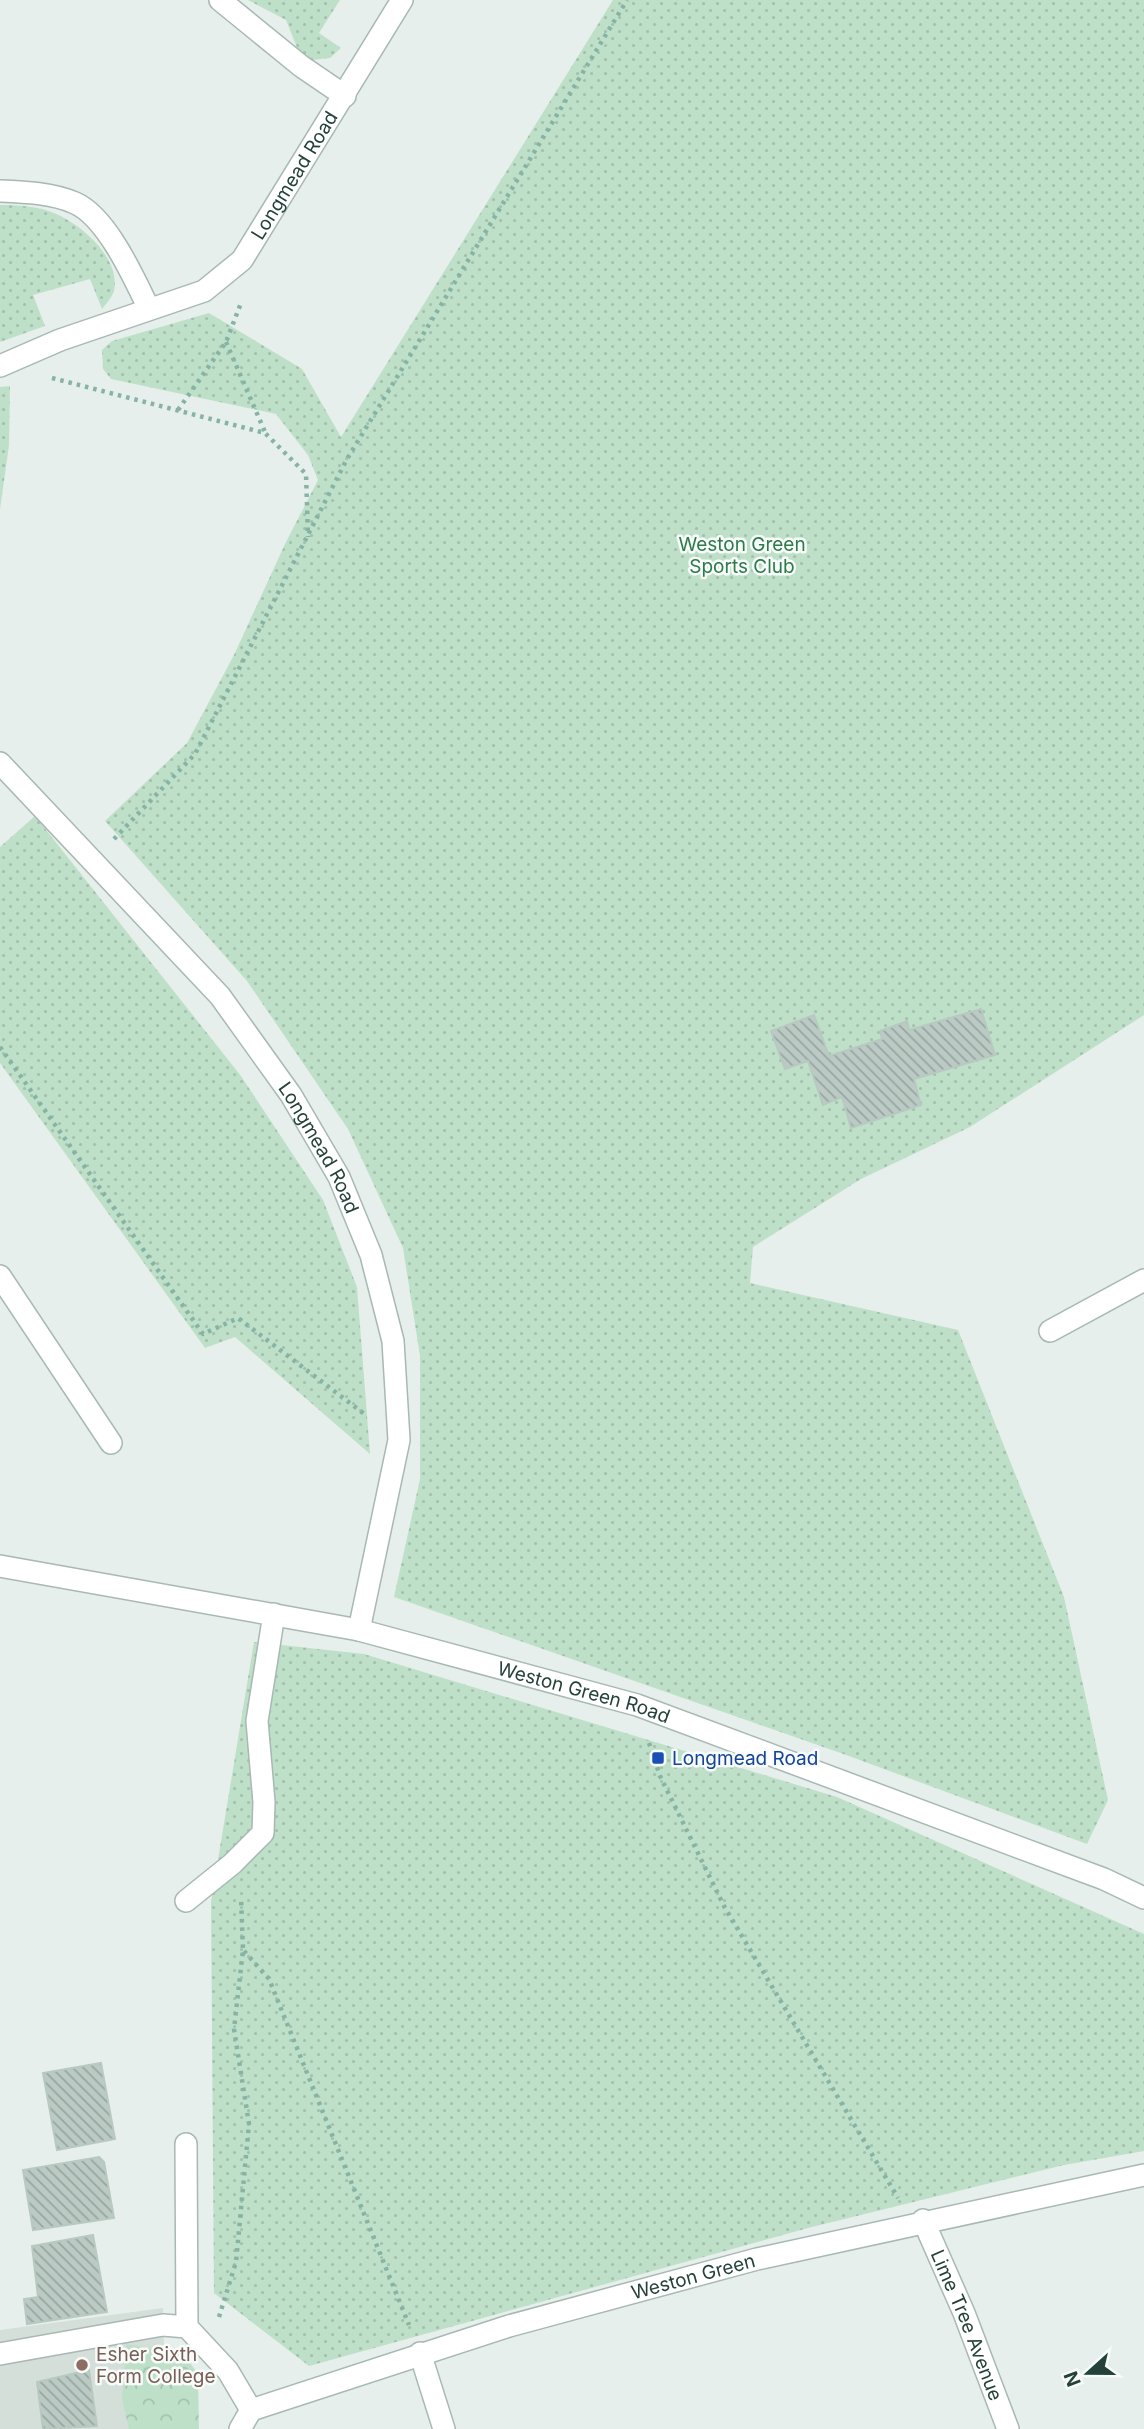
<svg xmlns="http://www.w3.org/2000/svg" width="1144" height="2429" font-family="Inter,sans-serif">
<style>
.built{fill:#d4dfda}
.forest{fill:url(#forest-crowns)}
.park{fill:url(#park-dots)}
.building{fill:url(#building-back-hatch);stroke:#b8c9c2;stroke-width:2}
.lines{fill:none;stroke-linecap:round;stroke-linejoin:round}
.minor-casing{stroke:#a8b8b2;stroke-width:24}
.path{stroke:#86b3a5;stroke-width:4.5;stroke-dasharray:3.5 5;stroke-linecap:butt}
.minor{stroke:#fff;stroke-width:21}
.transit-dot{fill:#1a4fb4;stroke:#f7fbf9;stroke-width:2.5}
.education-dot{fill:#8d6e63;stroke:#f7fbf9;stroke-width:2.5}
.labels{text-anchor:middle;stroke-width:5;stroke-linejoin:round;paint-order:stroke}
.street-label{font-size:19px;fill:#24423a;stroke:#f7fbf9}
.park-label{font-size:19px;fill:#2d7a4b;stroke:#f7fbf9}
.transit-label{font-size:19px;fill:#164399;stroke:#f7fbf9;text-anchor:start}
.education-label{font-size:19px;fill:#785e54;stroke:#f7fbf9;text-anchor:start}
</style>
<defs>
<pattern id="forest-crowns" width="20" height="18" patternUnits="userSpaceOnUse" patternTransform="scale(1.75)"><rect width="20" height="18" fill="#bfe0c8"/><path d="M2 6a3 3 0 1 1 6 0M12 15a3 3 0 1 1 6 0" fill="none" stroke="#a4c1ad"/></pattern>
<pattern id="park-dots" width="8" height="8" patternUnits="userSpaceOnUse" patternTransform="scale(1.75)"><rect width="8" height="8" fill="#bfe0c8"/><path d="M2 2h.1M6 6h.1" fill="none" stroke="#a4c1ad" stroke-width="1.8" stroke-linecap="round"/></pattern>
<pattern id="building-back-hatch" width="6" height="6" patternUnits="userSpaceOnUse" patternTransform="scale(1.75)"><rect width="6" height="6" fill="#bbcac4"/><path d="M-1 5l2 2M0 0l6 6M5-1l2 2" fill="none" stroke="#98a6a0"/></pattern>
</defs>
<rect width="100%" height="100%" fill="#e6efeb"/>
<polygon class="built" points="163,2308 165,2392 181,2429 0,2429 0,2330"/>
<polygon class="forest" points="126,2344 183,2353 198,2374 199,2429 129,2429 122,2399"/>
<g class="park">
<polygon points="248,0 340,0 319,33 341,48 330,58 312,60 298,50 286,20"/>
<polygon points="613,0 1144,0 1144,1015 970,1127 861,1179 753,1247 750,1283 958,1330 1064,1597 1108,1800 1087,1844 849,1756 394,1597 420,1479 420,1356 403,1248 348,1129 247,981 105,821 187,743 234,655 285,544 318,480 308,455 276,414 111,379 103,369 102,350 112,341 209,313 302,369 341,437"/>
<path d="M0 205C19 205 37 206 54 213 81 224 121 258 114 291 112 297 106 304 102 309L90 279 33 295 45 326 0 342Z"/>
<polygon points="10,386 9,445 0,509 0,387"/>
<polygon points="35,816 241,1076 323,1200 357,1287 370,1454 235,1337 205,1348 0,1063 0,847"/>
<polygon points="254,1642 364,1654 837,1797 1144,1934 1144,2151 1064,2165 808,2228 309,2366 214,2293 211,1902"/>
</g>
<g class="building">
<polygon points="981,1009 995,1055 914,1079 921,1105 851,1128 842,1097 823,1105 808,1061 785,1069 771,1031 814,1015 829,1056 882,1039 880,1031 907,1021 909,1030"/>
<polygon points="101,2063 115,2139 57,2150 43,2073"/>
<polygon points="99,2157 104,2162 114,2218 33,2230 23,2170"/>
<polygon points="93,2235 107,2312 27,2324 24,2299 38,2297 32,2246"/>
<polygon points="89,2370 97,2426 43,2429 37,2382"/>
</g>
<g class="lines">
<g class="minor-casing">
<g id="minor">
<polyline points="220,0 301,66 345,96"/>
<path d="M0 191C25 192 52 193 75 203 107 217 134 278 149 309"/>
<path id="s1" d="M0 366 60 340 204 291 242 260 402 0"/>
<path id="s2" d="M0 763 220 996 291 1095 339 1177 371 1255 393 1341 399 1440 359 1630"/>
<polyline points="0,1276 111,1443"/>
<polyline points="1050,1331 1144,1280"/>
<path id="s3" d="M0 1566 359 1630 637 1705 1104 1879 1144 1898"/>
<polyline points="186,1901 232,1864 263,1833 264,1802 257,1721 274,1614"/>
<polyline points="186,2144 187,2327"/>
<path id="s4" d="M923 2220 964 2313 1008 2429"/>
<polyline points="420,2353 444,2429"/>
<polyline points="0,2354 140,2329 163,2325 187,2327 228,2371 251,2410"/>
<path id="s5" d="M251 2410 509 2326 757 2259 1144 2175"/>
<polyline points="240,2429 251,2410"/>
</g>
</g>
<g class="path">
<polyline points="226,342 265,432"/>
<polyline points="52,378 265,433 306,474 308,537"/>
<polyline points="178,410 226,342 241,303"/>
<polyline points="114,839 195,754 347,459 627,0"/>
<polyline points="0,1047 203,1334 238,1318 367,1416"/>
<polyline points="649,1743 660,1776 724,1906 898,2198"/>
<polyline points="244,1951 269,1979 409,2325"/>
<polyline points="219,2317 236,2262 249,2124 234,2029 243,1950 241,1897"/>
</g>
<use href="#minor" class="minor"/>
</g>
<rect class="transit-dot" x="651" y="1751" width="14" height="14" rx="3.5"/>
<circle class="education-dot" cx="82" cy="2365" r="7"/>
<g class="labels">
<g class="street-label">
<text dy="7" stroke="none"><textPath href="#s1" startOffset="366">Longmead Road</textPath></text>
<text dy="7" stroke="none"><textPath href="#s2" startOffset="502">Longmead Road</textPath></text>
<text dy="7" stroke="none"><textPath href="#s3" startOffset="598">Weston Green Road</textPath></text>
<text dy="7" stroke="none"><textPath href="#s5" startOffset="462">Weston Green</textPath></text>
<text dy="7" stroke="none"><textPath href="#s4" startOffset="114">Lime Tree Avenue</textPath></text>
</g>
<g class="park-label">
<text x="742" y="551">Weston Green<tspan x="742" dy="22">Sports Club</tspan></text>
</g>
<g class="transit-label">
<text x="672" y="1765">Longmead Road</text>
</g>
<g class="education-label">
<text x="96" y="2361">Esher Sixth<tspan x="96" dy="22">Form College</tspan></text>
</g>
</g>
<g transform="translate(1088 2373) rotate(249)" stroke="#f7fbf9" stroke-width="5" paint-order="stroke">
<path d="M0-5L12 26L0 18L-12 26Z" fill="#24423a"/>
<text y="-10" font-size="19" font-weight="bold" text-anchor="middle" fill="#24423a">N</text>
</g>
</svg>
